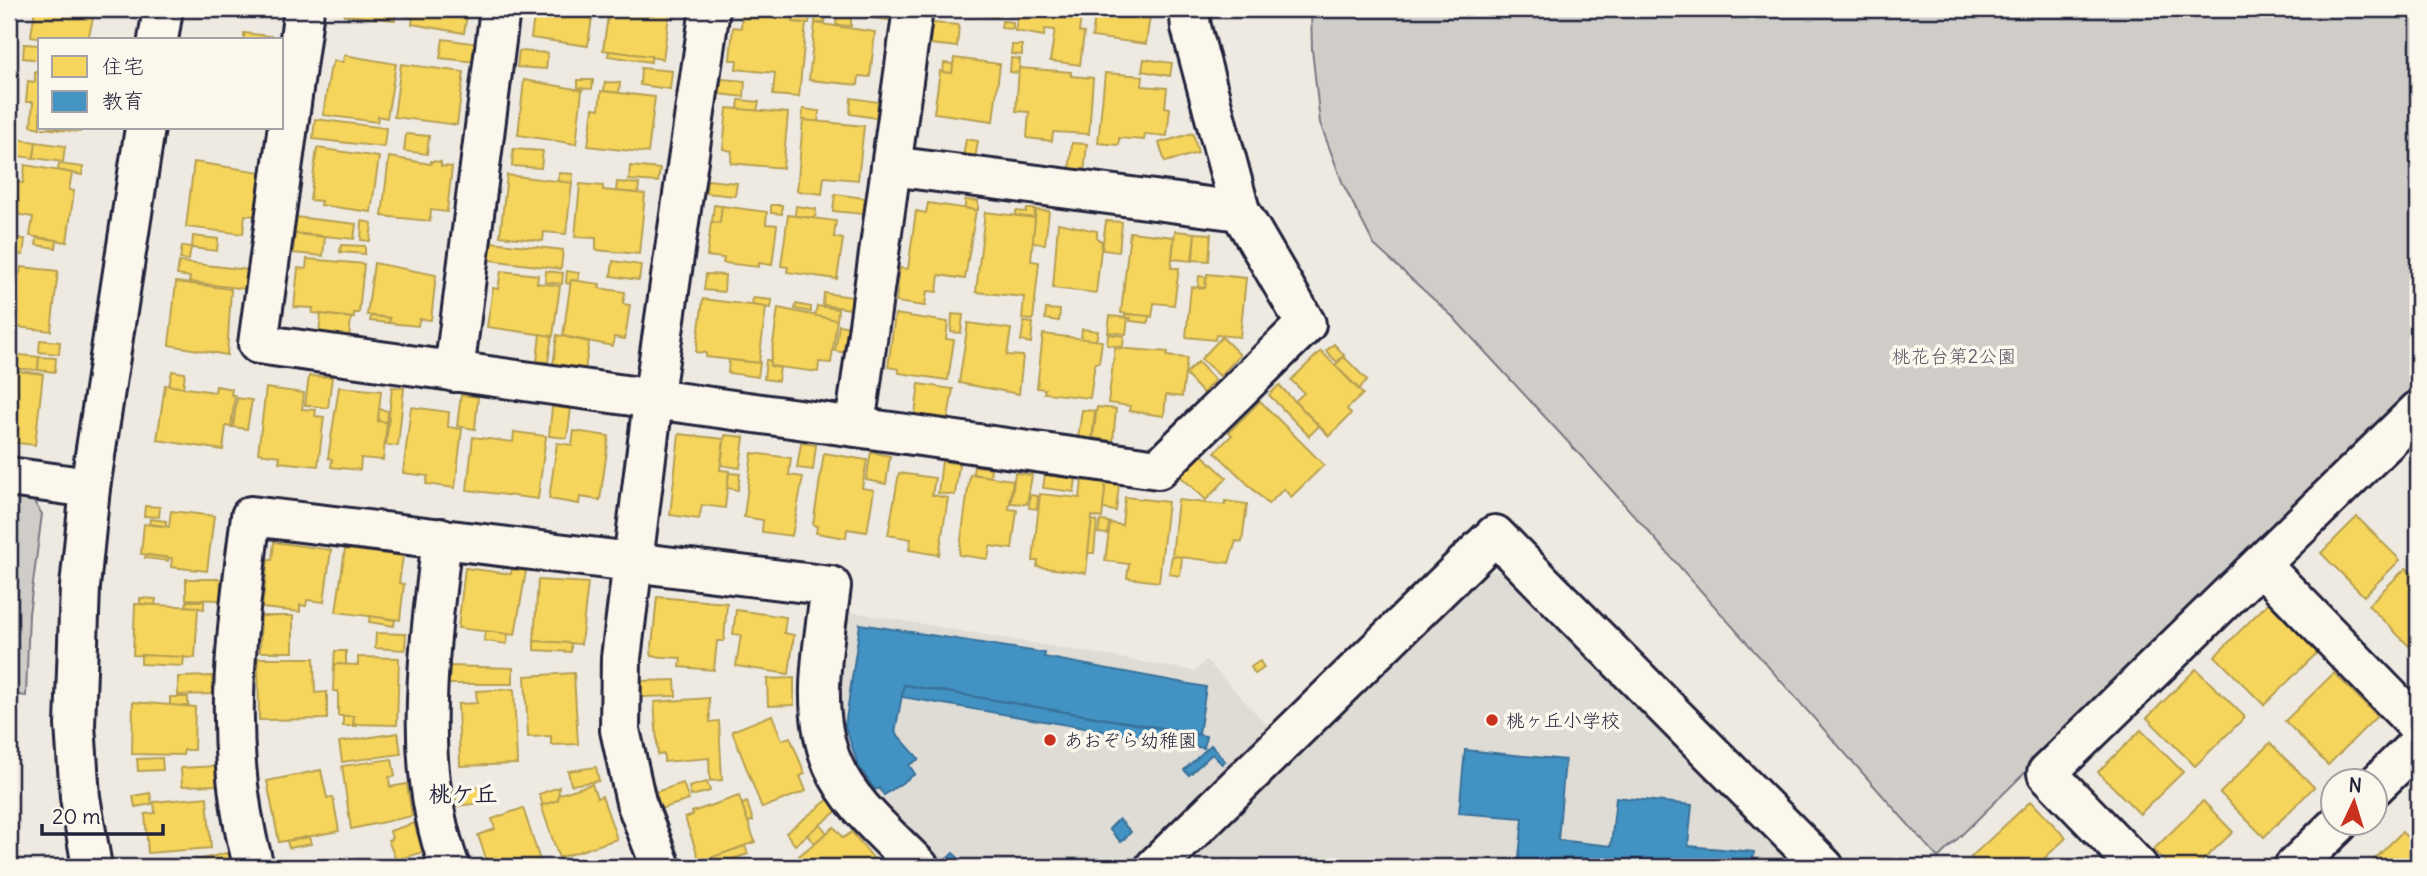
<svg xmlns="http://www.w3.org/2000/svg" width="2427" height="876" font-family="Delius,'Klee One',sans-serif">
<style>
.built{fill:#dfdbd5}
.green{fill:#d0cdc9;stroke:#797882;stroke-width:2}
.homes{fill:#f6d55c;stroke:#b69f52;stroke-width:2}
.schools{fill:#4393c3;stroke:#39719a;stroke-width:2}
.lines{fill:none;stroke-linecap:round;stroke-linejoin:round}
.street-casing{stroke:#22223b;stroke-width:44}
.secondary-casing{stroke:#22223b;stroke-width:44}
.street{stroke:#fbf7ec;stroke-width:38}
.secondary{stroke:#fbf7ec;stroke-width:38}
.poi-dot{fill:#c8321e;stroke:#fbf7ec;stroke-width:2.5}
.labels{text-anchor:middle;stroke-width:7;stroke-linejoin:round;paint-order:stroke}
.park-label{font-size:19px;fill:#565566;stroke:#fbf7ec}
.poi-label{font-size:19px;fill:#22223b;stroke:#fbf7ec;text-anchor:start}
.quarter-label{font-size:23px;font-weight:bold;fill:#22223b;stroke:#fbf7ec}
</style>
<rect width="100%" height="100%" fill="#eeeae2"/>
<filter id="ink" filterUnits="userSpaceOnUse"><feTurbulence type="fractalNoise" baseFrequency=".0143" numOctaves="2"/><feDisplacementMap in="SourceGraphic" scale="14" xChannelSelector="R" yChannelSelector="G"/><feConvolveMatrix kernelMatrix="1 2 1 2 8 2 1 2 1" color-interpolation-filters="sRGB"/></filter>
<g filter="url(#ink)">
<g class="built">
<polygon points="1484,570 1507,572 1799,867 1180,867"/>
<polygon points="846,611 1195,671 1206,660 1269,727 1127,867 946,867 873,793 847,748 841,732 837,699"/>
</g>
<g class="green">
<polygon points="1311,9 2418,9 2418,387 1938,858 1592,468 1452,316 1374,245 1343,184 1320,123 1312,49"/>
<polygon points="9,496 32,499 42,514 29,614 26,696 9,694"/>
</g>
<g class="homes">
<polygon points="35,9 95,9 88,40 53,40 31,36"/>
<polygon points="345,9 396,9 395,20 344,15"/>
<polygon points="407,9 468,9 464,33 412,24 413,18 406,16"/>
<polygon points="535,9 593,9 588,46 531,38"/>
<polygon points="609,9 670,9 663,59 603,50"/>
<polygon points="757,9 795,9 793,22 806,23 799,97 773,95 775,73 736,69 737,60 730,60 733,27 741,28 742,12 757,13"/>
<polygon points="839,9 890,9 888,20 838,14"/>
<polygon points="950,9 1005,9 1004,12 998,12 997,17 950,11"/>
<polygon points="1019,9 1082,9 1079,32 1084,33 1080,65 1050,61 1055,30 1045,29 1044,36 1015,31"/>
<polygon points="1096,9 1151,9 1146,44 1092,37"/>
<polygon points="795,11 810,12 809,23 793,22"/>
<polygon points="816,13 826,13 825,23 815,23"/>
<polygon points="837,14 851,16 851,26 836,25"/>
<polygon points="1002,21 1013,22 1013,29 1001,28"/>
<polygon points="815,23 875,32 870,77 859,76 858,85 809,80"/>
<polygon points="932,23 959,25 957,47 930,44"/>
<polygon points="244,33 279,37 278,40 244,40"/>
<polygon points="443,39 479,44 476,62 440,58"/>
<polygon points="24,44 40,45 40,60 23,58"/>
<polygon points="1012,45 1022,45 1022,55 1011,54"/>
<polygon points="519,51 548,53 546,69 517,67"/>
<polygon points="609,51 651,56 651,62 608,56"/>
<polygon points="344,55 396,64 387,118 378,116 377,122 323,115 330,70 334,61 343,62"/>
<polygon points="954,58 1000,64 993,121 934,113 940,71 952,73"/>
<polygon points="1011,58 1020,59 1019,73 1010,72"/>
<polygon points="1144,59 1172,63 1170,76 1142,71"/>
<polygon points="944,63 953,64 952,73 943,72"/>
<polygon points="401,64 464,72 457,125 394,117"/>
<polygon points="641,68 672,71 670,89 640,85"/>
<polygon points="1019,68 1071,72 1071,76 1093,78 1089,134 1053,132 1052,141 1027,138 1029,112 1016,111"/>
<polygon points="35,72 40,73 40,128 31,126 33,102 26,102 28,81 35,82"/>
<polygon points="1105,73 1143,76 1142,86 1167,88 1165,107 1170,108 1167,136 1145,134 1144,140 1119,138 1119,145 1098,143"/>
<polygon points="721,79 745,81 744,97 720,94"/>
<polygon points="524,80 582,90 576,144 518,135"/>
<polygon points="578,80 593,80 592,89 578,88"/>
<polygon points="605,82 620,83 619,93 604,91"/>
<polygon points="601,91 655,97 648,153 588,146 593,108 599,109"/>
<polygon points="851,98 878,102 876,118 850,114"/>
<polygon points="739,100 759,102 757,111 738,109"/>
<polygon points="727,108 788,113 783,168 731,163 732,151 723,149"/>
<polygon points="803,109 819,111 818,122 802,120"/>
<polygon points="315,119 386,128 384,147 313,139"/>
<polygon points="803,120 864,126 858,180 824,177 822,194 797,191"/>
<polygon points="42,128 80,128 80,132"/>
<polygon points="1193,133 1198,153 1165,162 1159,143"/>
<polygon points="406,134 429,136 427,154 404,151"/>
<polygon points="9,138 36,142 34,158 9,155"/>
<polygon points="966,139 978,141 975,159 963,157"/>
<polygon points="36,142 65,146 63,162 34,158"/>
<polygon points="1072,143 1087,144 1084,174 1069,173"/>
<polygon points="317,148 379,157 371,212 320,205 321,201 310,200"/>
<polygon points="513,149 543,151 541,168 512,166"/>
<polygon points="389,157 431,164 431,161 441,162 441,166 452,167 447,212 431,210 430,221 382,216"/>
<polygon points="194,162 261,172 255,216 245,215 243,234 186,227"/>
<polygon points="59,164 83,167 82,175 58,170"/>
<polygon points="25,165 72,173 69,190 74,191 67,242 30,236 33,217 9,213 13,182 23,183"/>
<polygon points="630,166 660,169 658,182 629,180"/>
<polygon points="559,173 573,174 572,183 558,181"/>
<polygon points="507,175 572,183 566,234 544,232 543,241 500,236"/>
<polygon points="707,180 737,183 735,196 706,193"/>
<polygon points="617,182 639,184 638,193 616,191"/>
<polygon points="580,184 603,186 603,190 645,194 639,254 596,250 596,238 575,237"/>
<polygon points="835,194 865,198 863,214 833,211"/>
<polygon points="965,200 978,201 978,210 965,208"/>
<polygon points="928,203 976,210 965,279 939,275 937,292 927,291 925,306 896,302 900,268 908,269 916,211 926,213"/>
<polygon points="714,205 722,206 720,223 712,222"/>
<polygon points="771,205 782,205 782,214 771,213"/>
<polygon points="722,206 767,212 766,224 777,225 772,265 759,263 759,267 723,263 724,258 707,256 711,222 720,223"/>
<polygon points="796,206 816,209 815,218 795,216"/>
<polygon points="1027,209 1035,209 1034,218 1016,216 1016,211 1026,212"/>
<polygon points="1036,210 1049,211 1045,244 1032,243"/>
<polygon points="985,212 1035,218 1031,261 1039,262 1033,320 1022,319 1024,297 976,292"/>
<polygon points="788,215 836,221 834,237 843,239 837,279 787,272 788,267 781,266"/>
<polygon points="295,217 356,224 354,239 294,233"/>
<polygon points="362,221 372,223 370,241 361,240"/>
<polygon points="1106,221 1122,222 1119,252 1102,250"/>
<polygon points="1058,223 1097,231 1097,239 1102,241 1096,293 1053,288"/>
<polygon points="1175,231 1195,233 1192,261 1172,259"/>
<polygon points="1130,232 1174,237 1171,268 1179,268 1174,305 1154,303 1152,317 1121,313"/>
<polygon points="1195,233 1211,234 1209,261 1193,260"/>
<polygon points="295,234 325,237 323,256 293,253"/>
<polygon points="193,236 218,239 217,251 192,248"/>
<polygon points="9,237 25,239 23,255 9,253"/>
<polygon points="37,238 57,240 56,248 36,245"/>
<polygon points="491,242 563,250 561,269 489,260"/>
<polygon points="341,245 365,246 365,254 340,252"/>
<polygon points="182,246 191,247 189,260 180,259"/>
<polygon points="307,259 364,264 359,313 354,313 354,318 312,313 313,308 294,307 298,268 306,269"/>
<polygon points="613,261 641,265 639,280 611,276"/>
<polygon points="179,262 248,270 246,289 189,282 190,277 177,275"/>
<polygon points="374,263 436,275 431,320 419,319 418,326 389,323 390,318 367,315"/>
<polygon points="21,267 58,271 51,331 9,326 9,272 20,273"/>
<polygon points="501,271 538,275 537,283 560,286 553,336 487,327 493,288 498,289"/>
<polygon points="546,271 563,273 562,284 545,282"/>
<polygon points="567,271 579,273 578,281 571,280 570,284 566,283"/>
<polygon points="706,274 725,275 724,292 704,290"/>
<polygon points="1207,274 1246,278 1240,337 1216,335 1215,340 1186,337 1191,287 1205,288"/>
<polygon points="1199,276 1206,277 1205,288 1198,287"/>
<polygon points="571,280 600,284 599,288 625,292 623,304 630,305 625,339 614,337 613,346 563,336"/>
<polygon points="176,282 231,289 227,355 169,345"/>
<polygon points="824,293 853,297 851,309 823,305"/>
<polygon points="753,298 772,300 771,308 752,305"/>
<polygon points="703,299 766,307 759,363 706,357 706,353 696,352"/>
<polygon points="796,304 811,307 811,312 795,309"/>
<polygon points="817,306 838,309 837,320 815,317"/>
<polygon points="778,308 837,320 831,363 819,362 818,372 770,366"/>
<polygon points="1046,309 1060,310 1059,321 1045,319"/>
<polygon points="321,314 351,318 349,338 319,334"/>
<polygon points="895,314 948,322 946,339 954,340 948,380 899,373 899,369 888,367"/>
<polygon points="952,314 963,315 961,333 951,332"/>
<polygon points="1125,314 1149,316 1148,323 1130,321 1131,318 1125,318"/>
<polygon points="371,316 390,318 389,323 370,321"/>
<polygon points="1110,316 1128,318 1126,334 1108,332"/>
<polygon points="1024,322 1033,323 1031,343 1021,341"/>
<polygon points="968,323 1011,329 1007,355 1023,356 1019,394 959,383"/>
<polygon points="839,325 850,327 846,353 835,351"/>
<polygon points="1082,329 1098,331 1096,341 1081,339"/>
<polygon points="540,334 552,336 548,362 537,361"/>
<polygon points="1043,334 1102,341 1099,363 1095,363 1090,398 1044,393 1045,389 1037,388"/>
<polygon points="1108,334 1124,336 1123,347 1107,345"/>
<polygon points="557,335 589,342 585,370 553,366"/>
<polygon points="1222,337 1240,355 1220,376 1201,359"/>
<polygon points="40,340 60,342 59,354 39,352"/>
<polygon points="1334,344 1344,355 1337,362 1326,351"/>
<polygon points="1115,348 1168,352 1167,356 1187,358 1182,397 1166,395 1164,416 1129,411 1130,406 1108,403"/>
<polygon points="1321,351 1363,394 1347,409 1351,414 1329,436 1295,401 1304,393 1291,380"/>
<polygon points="9,354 39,357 38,370 9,368"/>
<polygon points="39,357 56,358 55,372 38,370"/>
<polygon points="1344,357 1367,380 1359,389 1335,365"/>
<polygon points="729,360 760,363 758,377 728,373"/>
<polygon points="766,360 770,360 770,366 780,368 778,381 764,379"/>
<polygon points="1198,362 1215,380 1203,393 1185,374"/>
<polygon points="9,370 43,374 35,445 9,442"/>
<polygon points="172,371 185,373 183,388 169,386"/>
<polygon points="309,376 332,377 328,408 305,405"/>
<polygon points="919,384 953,389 948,418 915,414"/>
<polygon points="165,385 215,392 216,386 232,389 231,395 235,395 231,427 226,426 223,450 157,440"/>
<polygon points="1279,385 1319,426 1309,436 1269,395"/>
<polygon points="339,387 381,391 378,421 387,422 383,460 361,458 360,470 331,467 332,459 328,458"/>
<polygon points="392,387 404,388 398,446 386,445"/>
<polygon points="266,388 304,393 302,409 316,410 315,416 324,417 318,466 279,462 280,456 258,453"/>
<polygon points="461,395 478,397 475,429 457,426"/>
<polygon points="237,398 252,400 247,429 233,427"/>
<polygon points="1260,401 1324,465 1291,497 1284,489 1268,504 1215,452 1232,435 1229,432"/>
<polygon points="411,407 449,412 448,427 462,429 455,488 426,484 428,476 403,473"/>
<polygon points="552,407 571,409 567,438 549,436"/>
<polygon points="1097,407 1116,409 1113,441 1093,438"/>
<polygon points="379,409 388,411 387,422 378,421"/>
<polygon points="1082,410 1095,411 1092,439 1078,438"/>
<polygon points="574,431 609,436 600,500 580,497 579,504 549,499 557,443 572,445"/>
<polygon points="514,432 546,436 538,499 467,490 473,437 513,442"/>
<polygon points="679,434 724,439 720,470 729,471 725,508 702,505 699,519 670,515"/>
<polygon points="725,435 744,437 740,468 721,465"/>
<polygon points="801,443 816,445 813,470 797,468"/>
<polygon points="871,452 890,456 886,484 866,480"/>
<polygon points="752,453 791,458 789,475 803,477 792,536 762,532 763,520 744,517"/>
<polygon points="824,453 867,460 862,488 874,490 867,532 847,529 846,538 816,533 817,526 813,525"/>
<polygon points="1200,453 1227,478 1206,500 1179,475"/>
<polygon points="942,461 959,464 955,495 938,493"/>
<polygon points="974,466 991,468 990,477 973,474"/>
<polygon points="729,473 740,474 738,490 727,488"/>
<polygon points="899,473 935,478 932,495 948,498 939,555 909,550 911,539 888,535"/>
<polygon points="1015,473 1032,475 1027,504 1011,503"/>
<polygon points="970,474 1013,480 1009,509 1017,510 1012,549 990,546 988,559 959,555"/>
<polygon points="1045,475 1076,479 1074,492 1043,488"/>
<polygon points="1082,480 1106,482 1102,518 1092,516 1086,573 1037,567 1038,561 1033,561 1040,494 1080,498"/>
<polygon points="1106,482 1119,484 1116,511 1103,509"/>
<polygon points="1030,495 1038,496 1037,509 1029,508"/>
<polygon points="1125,497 1168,502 1159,582 1127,578 1129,564 1105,561 1110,523 1122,525"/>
<polygon points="1178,500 1225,505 1225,501 1247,504 1242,542 1236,541 1229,563 1172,556"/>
<polygon points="145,506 160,507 159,517 144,516"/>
<polygon points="171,511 214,516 207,571 171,567 172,558 141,554 144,524 169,527"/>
<polygon points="2357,517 2400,560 2364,596 2321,553"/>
<polygon points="150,519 166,521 166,526 149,524"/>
<polygon points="1092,520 1097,521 1094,553 1088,553"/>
<polygon points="1100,521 1109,522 1108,534 1098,533"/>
<polygon points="274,542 331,550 324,602 307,600 306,606 300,605 300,612 262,608 268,560 272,560"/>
<polygon points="345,549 403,556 399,583 404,584 400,620 336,612"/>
<polygon points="146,555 169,558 168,561 145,558"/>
<polygon points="1172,556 1182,557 1180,576 1169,574"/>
<polygon points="465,568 511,574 512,569 526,571 515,635 458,628"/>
<polygon points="2406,568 2418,580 2418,645 2413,650 2368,605"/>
<polygon points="186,579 221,579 220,600 186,599"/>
<polygon points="538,580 588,583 581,644 534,641"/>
<polygon points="657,597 727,603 724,641 717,641 714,670 680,667 681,658 651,656"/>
<polygon points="140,598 156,599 155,605 140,604"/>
<polygon points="2271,600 2320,650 2264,705 2215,656"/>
<polygon points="187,601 204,601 204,609 186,606"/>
<polygon points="135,604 198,607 195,658 133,655"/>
<polygon points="736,610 786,617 784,633 794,635 789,674 736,666 741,635 733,634"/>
<polygon points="261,616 293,616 293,652 260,652"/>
<polygon points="370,616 395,620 394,626 369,622"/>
<polygon points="485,631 508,634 507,644 484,641"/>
<polygon points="376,633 406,634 405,650 375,648"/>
<polygon points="534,641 571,643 571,652 534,650"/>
<polygon points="335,651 346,651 346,665 334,664"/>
<polygon points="141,655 184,657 183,666 141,664"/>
<polygon points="358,657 399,658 397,725 353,724 354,716 338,716 338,691 333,691 334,664 358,665"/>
<polygon points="258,658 314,658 315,693 327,692 327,719 259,720"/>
<polygon points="1260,661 1264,668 1255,674 1251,667"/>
<polygon points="449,666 513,668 513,684 449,684"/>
<polygon points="2196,669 2245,717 2195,766 2147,718"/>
<polygon points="574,673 578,744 551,745 551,736 528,737 525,676"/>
<polygon points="2334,673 2377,716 2328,765 2285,721"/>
<polygon points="212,676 213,694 178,695 178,677"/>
<polygon points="794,678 794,705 768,706 767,679"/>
<polygon points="675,680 676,696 642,697 642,681"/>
<polygon points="514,689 517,764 460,766 458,704 477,703 476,691"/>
<polygon points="170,697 188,697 188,707 170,706"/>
<polygon points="709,698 710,722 719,721 722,780 710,781 709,758 664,762 664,754 658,755 654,702"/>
<polygon points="133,702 195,707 194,750 184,750 183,755 132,754"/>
<polygon points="772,715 782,740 790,737 805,774 800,776 806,791 762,808 732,731"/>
<polygon points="343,716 354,716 353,724 358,726 343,726"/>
<polygon points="2141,730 2183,772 2140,814 2098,772"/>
<polygon points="398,733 401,754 342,762 339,742"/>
<polygon points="2270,743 2314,787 2264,837 2220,793"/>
<polygon points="162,758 163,770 138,771 137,759"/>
<polygon points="392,759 395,776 389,777 390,787 407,784 412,816 351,829 342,766"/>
<polygon points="216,766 217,785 182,786 181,768"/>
<polygon points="596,767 599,781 571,785 568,771"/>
<polygon points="321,770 327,798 333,797 339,831 279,842 267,781"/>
<polygon points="707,782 710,791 691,796 689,787"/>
<polygon points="683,783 689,800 660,809 656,792"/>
<polygon points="592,784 597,798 602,796 617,839 559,858 541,805 558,800 557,795"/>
<polygon points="487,786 489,802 457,806 455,790"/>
<polygon points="559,787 558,800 543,805 539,794"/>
<polygon points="150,793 152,804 135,807 133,796"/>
<polygon points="739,796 755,842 700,862 685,818 693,815 692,812"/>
<polygon points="207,797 211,848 148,853 145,814 155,813 154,802"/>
<polygon points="829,799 838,810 795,845 786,833"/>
<polygon points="2031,801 2066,838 2035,867 1980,867 1971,857"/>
<polygon points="2203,801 2233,832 2196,867 2171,867 2153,850"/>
<polygon points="747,802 753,821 748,822 742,804"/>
<polygon points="523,808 542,867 489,867 478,835 495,829 492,819"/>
<polygon points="414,823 423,852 396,860 388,840 392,839 390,831"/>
<polygon points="820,824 827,833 814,843 807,835"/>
<polygon points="834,827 843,838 852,832 879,865 876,867 808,867 799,856"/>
<polygon points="2402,832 2418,848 2418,867 2374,867 2370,864"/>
<polygon points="309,837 311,844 289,848 287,841"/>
<polygon points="745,846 748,854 707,867 704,860"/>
<polygon points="230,852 234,867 197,867 195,861"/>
</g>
<g class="schools">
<polygon points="860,624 1045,653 1044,657 1206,687 1199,734 904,685 895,732 919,759 909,765 915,774 884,795 879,788 875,790 858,765 845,726"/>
<polygon points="904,685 1206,736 1204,748 902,697"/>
<polygon points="1211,745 1225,761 1222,764 1212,754 1189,775 1184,770"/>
<polygon points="1465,750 1565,760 1558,840 1611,846 1616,797 1692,805 1688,846 1754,852 1752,867 1518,867 1523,818 1459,813"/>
<polygon points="1119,819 1131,832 1121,842 1109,829"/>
<polygon points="953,853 968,867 953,867 946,860"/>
</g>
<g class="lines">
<g class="street-casing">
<g id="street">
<polyline points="304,9 258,344 1158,469 1306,324 1240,211 1191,27 1189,9"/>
<polyline points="891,166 1240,211"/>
<polyline points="454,372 500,9"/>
<polyline points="855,426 913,9"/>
<polyline points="9,477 90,488"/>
<path d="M442 538C430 644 411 764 450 867"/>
<polyline points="2262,566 2418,726"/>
<polyline points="2374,787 2418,744"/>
<path d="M254 867C220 748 236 636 251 516L831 586C824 644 809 709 833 765 850 805 890 837 919 867"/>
<polyline points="661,867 636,802 620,730 621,658 653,401 710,9"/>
<polyline points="1155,867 1495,535 1824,867"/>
<polyline points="2138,867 2047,773 2418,411"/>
<polyline points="2294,867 2338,824"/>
</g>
</g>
<g class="secondary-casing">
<g id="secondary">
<polyline points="158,40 163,9"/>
<polyline points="92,867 80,797 75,725 80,587 90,488 145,128"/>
</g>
</g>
<use href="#street" class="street"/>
<use href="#secondary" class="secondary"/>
</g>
</g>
<g class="poi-dot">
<circle cx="1492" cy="720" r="7"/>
<circle cx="1050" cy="740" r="7"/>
</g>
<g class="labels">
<g class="park-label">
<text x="1954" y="363">桃花台第2公園</text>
</g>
<g class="poi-label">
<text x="1506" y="727">桃ヶ丘小学校</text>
<text x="1064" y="747">あおぞら幼稚園</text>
</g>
<g class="quarter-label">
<text x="463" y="802">桃ケ丘</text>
</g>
</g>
<rect width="2427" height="876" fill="none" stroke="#fbf7ec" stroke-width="35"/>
<rect x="18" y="18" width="2392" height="841" fill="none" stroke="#22223b" stroke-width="2.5" filter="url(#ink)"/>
<rect x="38" y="38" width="245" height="91" fill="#fbf7ec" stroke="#a4a2a5" stroke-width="2"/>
<rect x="52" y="56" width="35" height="21" fill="#f6d55c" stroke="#a4a2a5" stroke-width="2"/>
<text x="102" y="74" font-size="21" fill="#22223b">住宅</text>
<rect x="52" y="91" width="35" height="21" fill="#4393c3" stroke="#a4a2a5" stroke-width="2"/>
<text x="102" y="108" font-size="21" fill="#22223b">教育</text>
<g transform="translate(2354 802) rotate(4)"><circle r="33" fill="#fbf7ec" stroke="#a4a2a5" stroke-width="2"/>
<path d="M0-5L12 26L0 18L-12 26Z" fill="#c8321e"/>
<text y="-10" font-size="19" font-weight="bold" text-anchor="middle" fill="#22223b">N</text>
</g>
<path d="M42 824v10h121v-10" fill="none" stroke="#22223b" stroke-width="3.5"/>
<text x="52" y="824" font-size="21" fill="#22223b" stroke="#fbf7ec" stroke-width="5" paint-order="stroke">20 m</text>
</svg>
